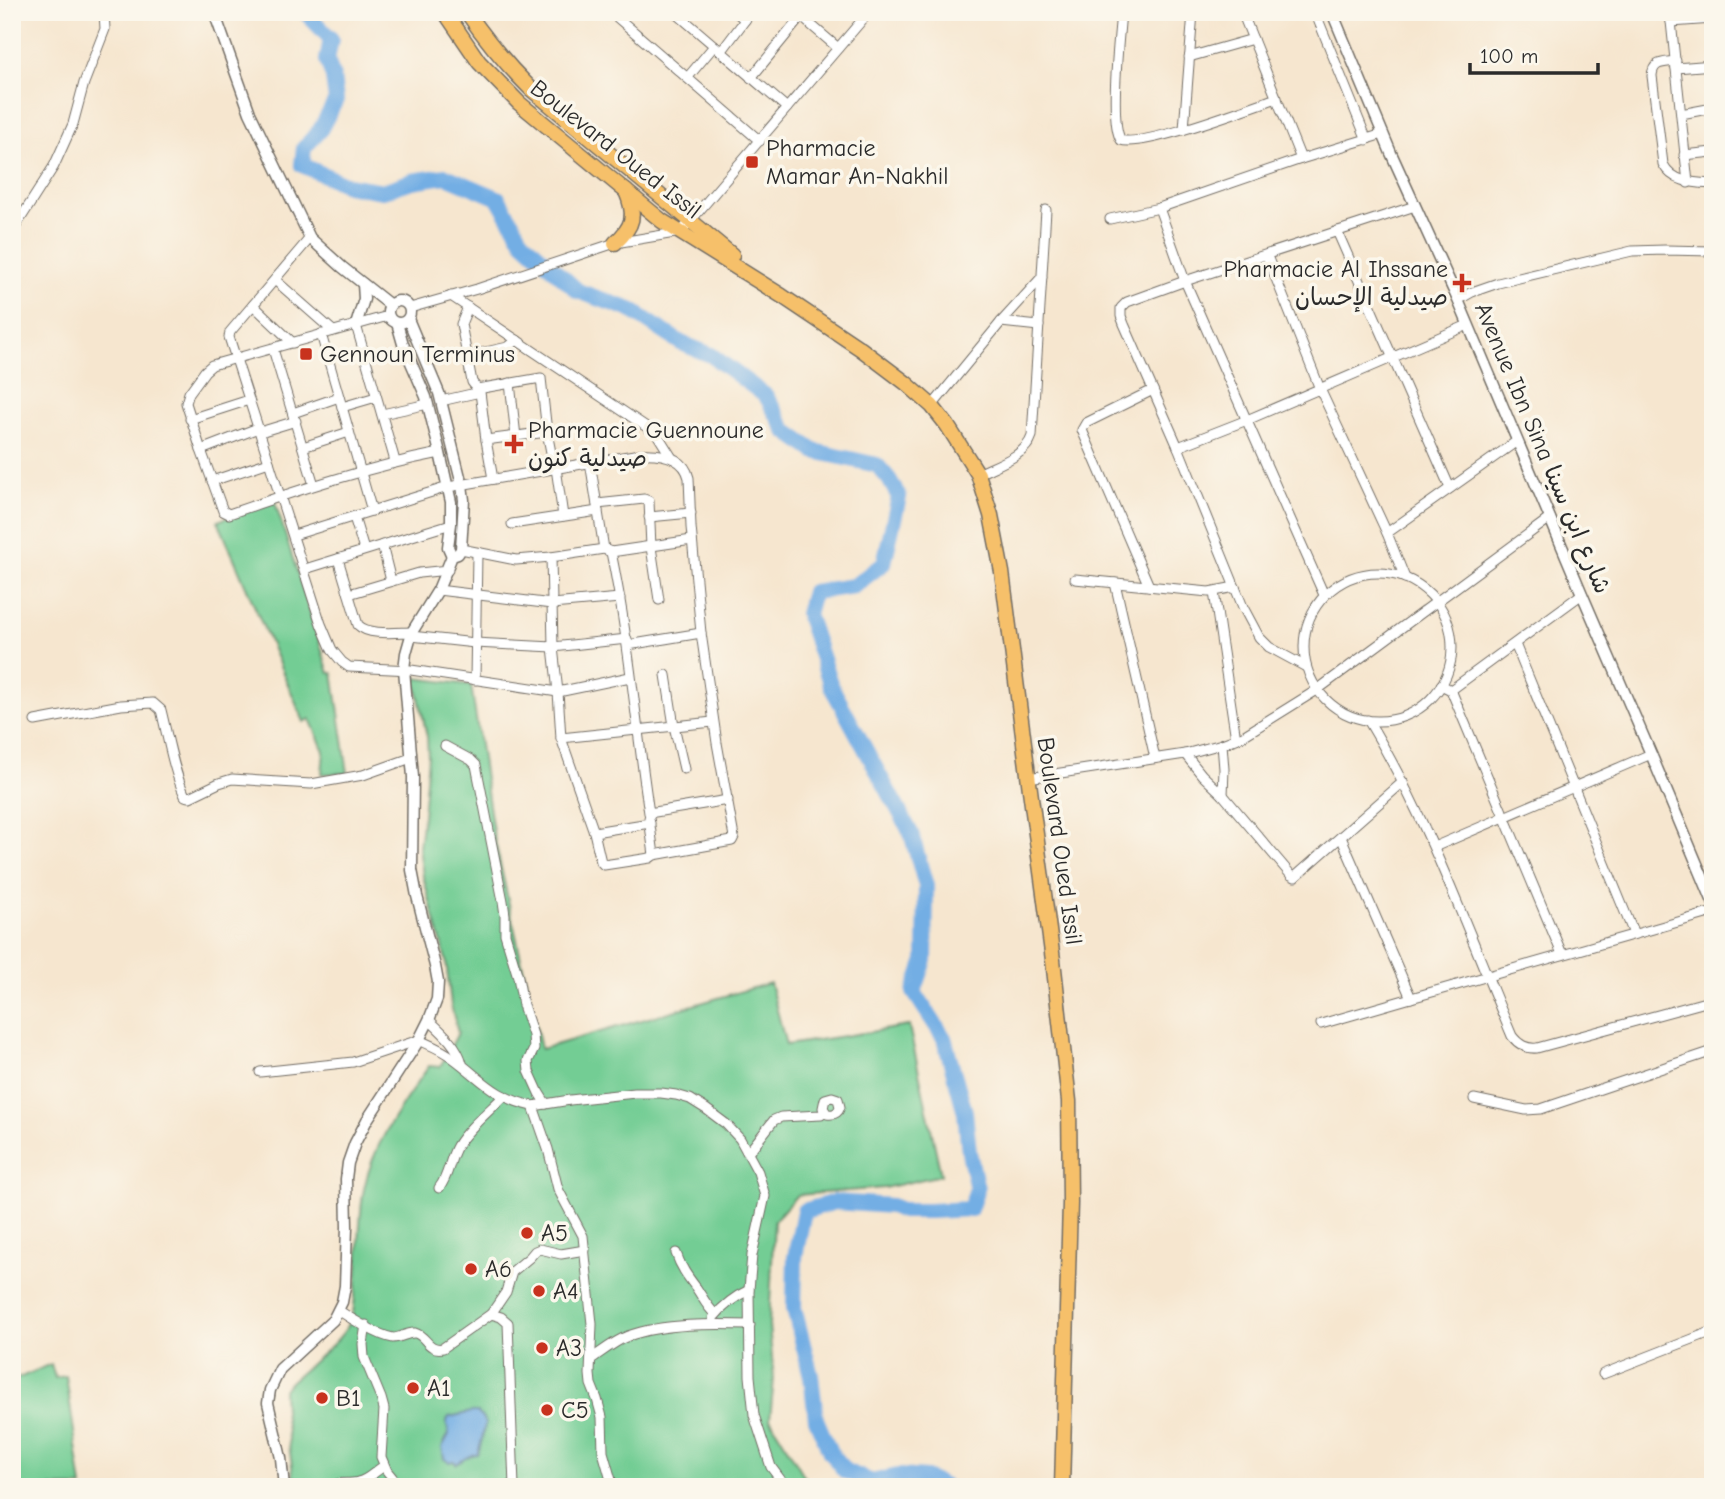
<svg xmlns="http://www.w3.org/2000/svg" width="1725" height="1499" font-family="'Comic Neue','Playpen Sans Arabic',sans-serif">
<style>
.green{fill:#73cd94;stroke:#4f7c60;stroke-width:2}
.water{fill:#73aee4;stroke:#4f6c88;stroke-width:2}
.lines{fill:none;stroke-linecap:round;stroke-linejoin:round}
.river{stroke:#73aee4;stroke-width:16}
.minor-casing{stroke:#726c64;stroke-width:11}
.tertiary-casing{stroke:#726c64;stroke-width:13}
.primary-casing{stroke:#726c64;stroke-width:17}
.minor{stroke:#fff;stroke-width:9}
.tertiary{stroke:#fff;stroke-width:10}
.primary{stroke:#f6c06b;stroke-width:14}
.poi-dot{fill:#c8321e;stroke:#fbf7ec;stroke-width:2.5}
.labels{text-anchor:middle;stroke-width:7;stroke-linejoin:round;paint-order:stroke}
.poi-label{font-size:24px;fill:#2b2b2b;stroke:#fbf7ec;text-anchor:start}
.street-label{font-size:24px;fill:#2b2b2b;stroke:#fbf7ec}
</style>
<rect width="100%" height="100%" fill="#fbf7ec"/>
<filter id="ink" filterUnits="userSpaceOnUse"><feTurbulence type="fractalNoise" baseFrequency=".0143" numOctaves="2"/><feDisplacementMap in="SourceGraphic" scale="14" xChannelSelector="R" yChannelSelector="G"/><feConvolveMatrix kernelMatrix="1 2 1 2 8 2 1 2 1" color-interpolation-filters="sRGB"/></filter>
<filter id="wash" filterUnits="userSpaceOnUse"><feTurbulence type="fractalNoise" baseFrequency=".00686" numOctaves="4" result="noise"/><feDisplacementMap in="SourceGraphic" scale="28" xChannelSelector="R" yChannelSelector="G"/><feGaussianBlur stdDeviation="1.57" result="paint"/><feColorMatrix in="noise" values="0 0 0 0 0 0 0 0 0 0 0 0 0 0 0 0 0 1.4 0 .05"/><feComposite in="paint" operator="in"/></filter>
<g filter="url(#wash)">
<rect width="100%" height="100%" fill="#f6e6cf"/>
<g class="green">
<polygon points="274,499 329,673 333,673 348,773 322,774 324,751 310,719 304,722 218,521"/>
<path d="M415 678 471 685 493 832 541 1049 770 983 786 1045 909 1026 941 1175 884 1188 797 1195 774 1221 769 1325 774 1379 770 1419 811 1487H295L284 1411 283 1391 289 1383C308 1365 338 1345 350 1322 354 1315 354 1304 355 1296 361 1260 357 1224 364 1189 373 1143 403 1103 429 1066L440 1067 458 1033 451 1005 446 960 423 876 419 847 423 816 428 756 427 737Z"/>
<polygon points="51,1364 55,1378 66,1376 82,1487 12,1487 12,1381"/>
</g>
<path class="water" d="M472 1412H477C480 1415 484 1418 485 1423 485 1427 480 1450 477 1454 467 1455 465 1460 456 1464L454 1461 449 1462 444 1459 442 1447 449 1434 446 1422 449 1417Z"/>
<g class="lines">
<polyline class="river" points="305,12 331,39 327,60 333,77 336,100 320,130 304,148 302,165 347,185 383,191 412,181 446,176 498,198 523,241 578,291 631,310 681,343 711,355 766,396 786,431 814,451 877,465 889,479 899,497 884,563 854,586 813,592 807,614 831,686 911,833 926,886 925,960 914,992 944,1038 965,1112 969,1152 977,1189 970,1209 930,1211 903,1211 891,1206 835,1202 804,1211 795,1257 794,1308 811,1376 816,1419 830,1452 845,1471 872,1482 898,1476 926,1478 945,1487"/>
</g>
</g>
<g filter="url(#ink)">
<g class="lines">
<g class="minor-casing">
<g id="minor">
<polyline points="611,12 760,141"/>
<polyline points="675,12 787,108"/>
<polyline points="736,12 745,20"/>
<polyline points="796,12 838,48"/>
<path d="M1121 12C1119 37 1109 123 1121 140 1143 148 1250 107 1277 98"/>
<polyline points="1242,12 1301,159"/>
<polyline points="1315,12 1367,140"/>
<polyline points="1670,12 1688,183"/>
<polyline points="1671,22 1713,19"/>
<polyline points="721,52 751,12"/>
<polyline points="1189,57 1253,39"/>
<path d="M1676 61C1663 63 1653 61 1652 76L1663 164C1673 183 1694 183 1713 184"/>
<polyline points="1676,68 1713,65"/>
<polyline points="688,77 714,46"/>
<polyline points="751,78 805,12"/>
<polyline points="1681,114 1713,108"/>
<polyline points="1184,129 1193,12"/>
<polyline points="1684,155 1713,152"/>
<polyline points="1159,208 1185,281 1324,595"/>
<polyline points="1110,219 1159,208 1301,159 1383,134"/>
<polyline points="1337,231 1450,488"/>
<polyline points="12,232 54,166 73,124 84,83 105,29 104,12"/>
<polyline points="310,238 230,332 229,337 321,624 332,650 342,662 349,667 411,670 558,692 630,677"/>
<polyline points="1267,256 1320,389 1387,533 1405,578"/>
<polyline points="275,280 333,331"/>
<polyline points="451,296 657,434 672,458"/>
<polyline points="1458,300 1472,292 1498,283 1632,251 1665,250 1713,251"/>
<polyline points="253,305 293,343"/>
<polyline points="468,307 461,324 472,382 479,391"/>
<polyline points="410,308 477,289 615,243 681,232 869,12"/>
<path d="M388 316 212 365 205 371 189 393 186 403 201 450 223 511 229 514C298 490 368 467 440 453"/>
<polyline points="1001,322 1039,326"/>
<polyline points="356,325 395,461"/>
<polyline points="321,334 372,511"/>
<polyline points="273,349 314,485"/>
<polyline points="467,356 508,347 517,340"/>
<polyline points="510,383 516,437"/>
<polyline points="477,389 541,378 547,432"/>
<polyline points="441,401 480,392 486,440 547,432 554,468"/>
<polyline points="932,406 1001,322 1042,277"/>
<polyline points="342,407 376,397"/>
<polyline points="293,413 339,397"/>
<polyline points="382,414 428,404"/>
<polyline points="190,419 249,400"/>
<polyline points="260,432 296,421"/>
<polyline points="486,440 493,479"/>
<polyline points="303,447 349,432"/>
<polyline points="1178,447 1247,420 1468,325"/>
<polyline points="201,450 258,428"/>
<polyline points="590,462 604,549"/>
<polyline points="556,468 563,516"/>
<path d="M978 474C996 465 1026 456 1032 436L1046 210"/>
<polyline points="212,481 269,462"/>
<polyline points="597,504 644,499 649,501 651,547 659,600"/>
<polyline points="354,517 364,550"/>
<polyline points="649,517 691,513"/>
<polyline points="512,524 598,511"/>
<polyline points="1387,533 1517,441"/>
<path d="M294 535 448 487 640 454C660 453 684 456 689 478L691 527 701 633 717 743 734 837 732 841 654 855 650 858 604 865 601 862 594 832 561 738 558 692 553 647 551 557"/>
<polyline points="382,545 391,581"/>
<polyline points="461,549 516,560 551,557 604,549 611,552 692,540"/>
<path d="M611 552C629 638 636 726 649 813L728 800"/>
<path d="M338 559 358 625C369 636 397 632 412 632"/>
<polyline points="305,569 451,524"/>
<circle cx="1378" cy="647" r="74"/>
<polyline points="1075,579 1209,592 1235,587"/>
<polyline points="1115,583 1155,758"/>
<polyline points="1149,586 1082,430 1086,423 1153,390"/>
<polyline points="438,590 552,604 620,598"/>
<polyline points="1214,592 1236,739"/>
<polyline points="349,594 419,573 448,570"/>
<polyline points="411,636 475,643 553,647 627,639"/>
<polyline points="1515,644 1634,934"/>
<polyline points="628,645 701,633"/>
<polyline points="1306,667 1269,647 1259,637 1243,607 1178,447 1124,324 1121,316 1121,308 1127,302 1185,281 1415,206"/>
<polyline points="666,675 674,726 684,769"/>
<polyline points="475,680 477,553"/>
<polyline points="1441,685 1451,690 1562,954"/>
<polyline points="1451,690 1582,594"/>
<path d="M1368 720C1428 819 1467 930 1512 1036 1519 1045 1526 1049 1537 1048L1713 1000"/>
<path d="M35 721 121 705 153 703 161 710C168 738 173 769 185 796L190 797 219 783 232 779 311 784 363 775 411 758"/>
<polyline points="561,738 713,722"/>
<polyline points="1222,744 1224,769 1223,795"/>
<polyline points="445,746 471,760 476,765 503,901 505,915 505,934 518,977 523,1005 533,1035 534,1049 528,1061 529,1071 539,1093 546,1104"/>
<polyline points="1185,754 1202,775 1223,795 1291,875 1295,877 1403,782"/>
<polyline points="1028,778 1185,754 1222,744 1243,736 1317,690 1550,518"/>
<polyline points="649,818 654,855"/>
<polyline points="594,832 650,823"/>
<polyline points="1341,837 1411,998 1713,912"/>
<polyline points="1434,847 1651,754"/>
<path d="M429 1020C443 1033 457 1045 462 1063"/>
<polyline points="1321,1024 1411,998"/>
<path d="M260 1072 353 1062 419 1040C430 1045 443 1050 453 1058 482 1079 494 1098 533 1106L548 1149 558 1189 583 1236 592 1324 590 1374 591 1384 597 1399 602 1417 603 1452 613 1487"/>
<polyline points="1474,1099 1526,1110 1541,1109 1713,1051"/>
<polyline points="533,1106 570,1100 635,1093 661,1093 676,1095 690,1099 706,1109 726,1124 740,1139 758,1172 765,1196 752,1255 749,1290 750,1376 754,1415 771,1467 786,1487"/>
<path d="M748 1153 774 1120 781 1117 821 1115 825 1111 827 1114C834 1115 838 1113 840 1107L838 1099 832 1097 825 1099 823 1108 825 1111"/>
<path d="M439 1188C449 1176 449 1160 457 1146 467 1129 489 1111 504 1096"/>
<path d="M676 1253C681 1268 688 1277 697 1289 703 1298 707 1307 715 1314"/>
<path d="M338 1310C350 1318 379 1336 393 1338 401 1338 408 1332 415 1333 427 1336 427 1351 443 1348L491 1314 501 1317 508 1323 514 1487"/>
<polyline points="491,1314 506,1292 512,1272 530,1257 535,1251 540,1249 561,1254 585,1250"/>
<path d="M713 1318C722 1307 736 1296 749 1290"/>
<polyline points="366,1325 363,1344 364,1357 381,1398 384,1409 381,1457 387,1471 400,1487"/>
<path d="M591 1359C603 1351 615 1341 628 1336 664 1323 713 1324 750 1325"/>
<polyline points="1603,1374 1713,1331"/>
<path d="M329 1487C339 1481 348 1485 358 1482 368 1480 375 1471 384 1466"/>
</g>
</g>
<g class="tertiary-casing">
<g id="tertiary">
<polyline points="214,12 250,113 310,238 342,267 390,305"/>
<polyline points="1332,12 1391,153 1458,300 1582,594 1651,754 1713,902"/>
<circle cx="399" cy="312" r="11"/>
<polyline points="397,323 403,344 426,397 440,453 451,502 451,524 448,547 452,556"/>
<polyline points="356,325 364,299 363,284"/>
<polyline points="284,1487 281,1458 268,1403 270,1390 280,1369 333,1320 342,1302 345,1286 347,1227 346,1179 348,1163 355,1143 367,1120 419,1040 429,1020 437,999 438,982 435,966 417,896 412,870 413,777 404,669 406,653 412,632 438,590 452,556 458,554 461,549 464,500 462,485 439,393 408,319"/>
</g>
</g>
<g class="primary-casing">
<g id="primary">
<polyline points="445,12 479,62 519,103 662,221 782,296 861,349 906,383 932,406 947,425 978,474 991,515 1002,572 1030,790 1053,960 1069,1101 1070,1203 1062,1487"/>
<path d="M467 12C486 40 507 65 531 89L732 255"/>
<path d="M615 243C634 226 636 215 626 191"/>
</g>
</g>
<use href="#minor" class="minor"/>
<use href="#tertiary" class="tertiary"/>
<use href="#primary" class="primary"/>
</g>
</g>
<g class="poi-dot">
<rect x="745" y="155" width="14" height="14" rx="3.5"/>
<path d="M1458.5 272.5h7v7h7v7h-7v7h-7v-7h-7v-7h7z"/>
<rect x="299" y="347" width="14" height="14" rx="3.5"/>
<path d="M510.5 433.5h7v7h7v7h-7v7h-7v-7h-7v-7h7z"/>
<circle cx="527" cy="1233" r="7"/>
<circle cx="471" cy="1269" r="7"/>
<circle cx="539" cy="1291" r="7"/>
<circle cx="542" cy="1348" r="7"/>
<circle cx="413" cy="1388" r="7"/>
<circle cx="322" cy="1398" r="7"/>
<circle cx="547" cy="1410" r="7"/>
</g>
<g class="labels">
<g class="poi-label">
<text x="766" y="156">Pharmacie<tspan x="766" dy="28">Mamar An-Nakhil</tspan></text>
<text x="1448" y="277" text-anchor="end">Pharmacie Al Ihssane<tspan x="1448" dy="28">صيدلية الإحسان</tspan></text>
<text x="320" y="362">Gennoun Terminus</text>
<text x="528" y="438">Pharmacie Guennoune<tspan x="528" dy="28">صيدلية كنون</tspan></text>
<text x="541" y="1241">A5</text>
<text x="485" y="1277">A6</text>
<text x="553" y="1299">A4</text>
<text x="556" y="1356">A3</text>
<text x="427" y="1396">A1</text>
<text x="336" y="1406">B1</text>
<text x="561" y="1418">C5</text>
</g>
<g class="street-label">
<text transform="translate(616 149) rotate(38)" y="8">Boulevard Oued Issil</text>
<text transform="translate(1543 448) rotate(67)" y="8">Avenue Ibn Sina شارع ابن سينا</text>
<text transform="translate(1060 841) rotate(82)" y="8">Boulevard Oued Issil</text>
</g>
</g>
<rect width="1725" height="1499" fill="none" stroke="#fbf7ec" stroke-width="42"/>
<path d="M1470 63v10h128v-10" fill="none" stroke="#2b2b2b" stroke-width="3.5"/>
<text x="1480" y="63" font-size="21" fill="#2b2b2b" stroke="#fbf7ec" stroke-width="5" paint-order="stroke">100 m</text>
</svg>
